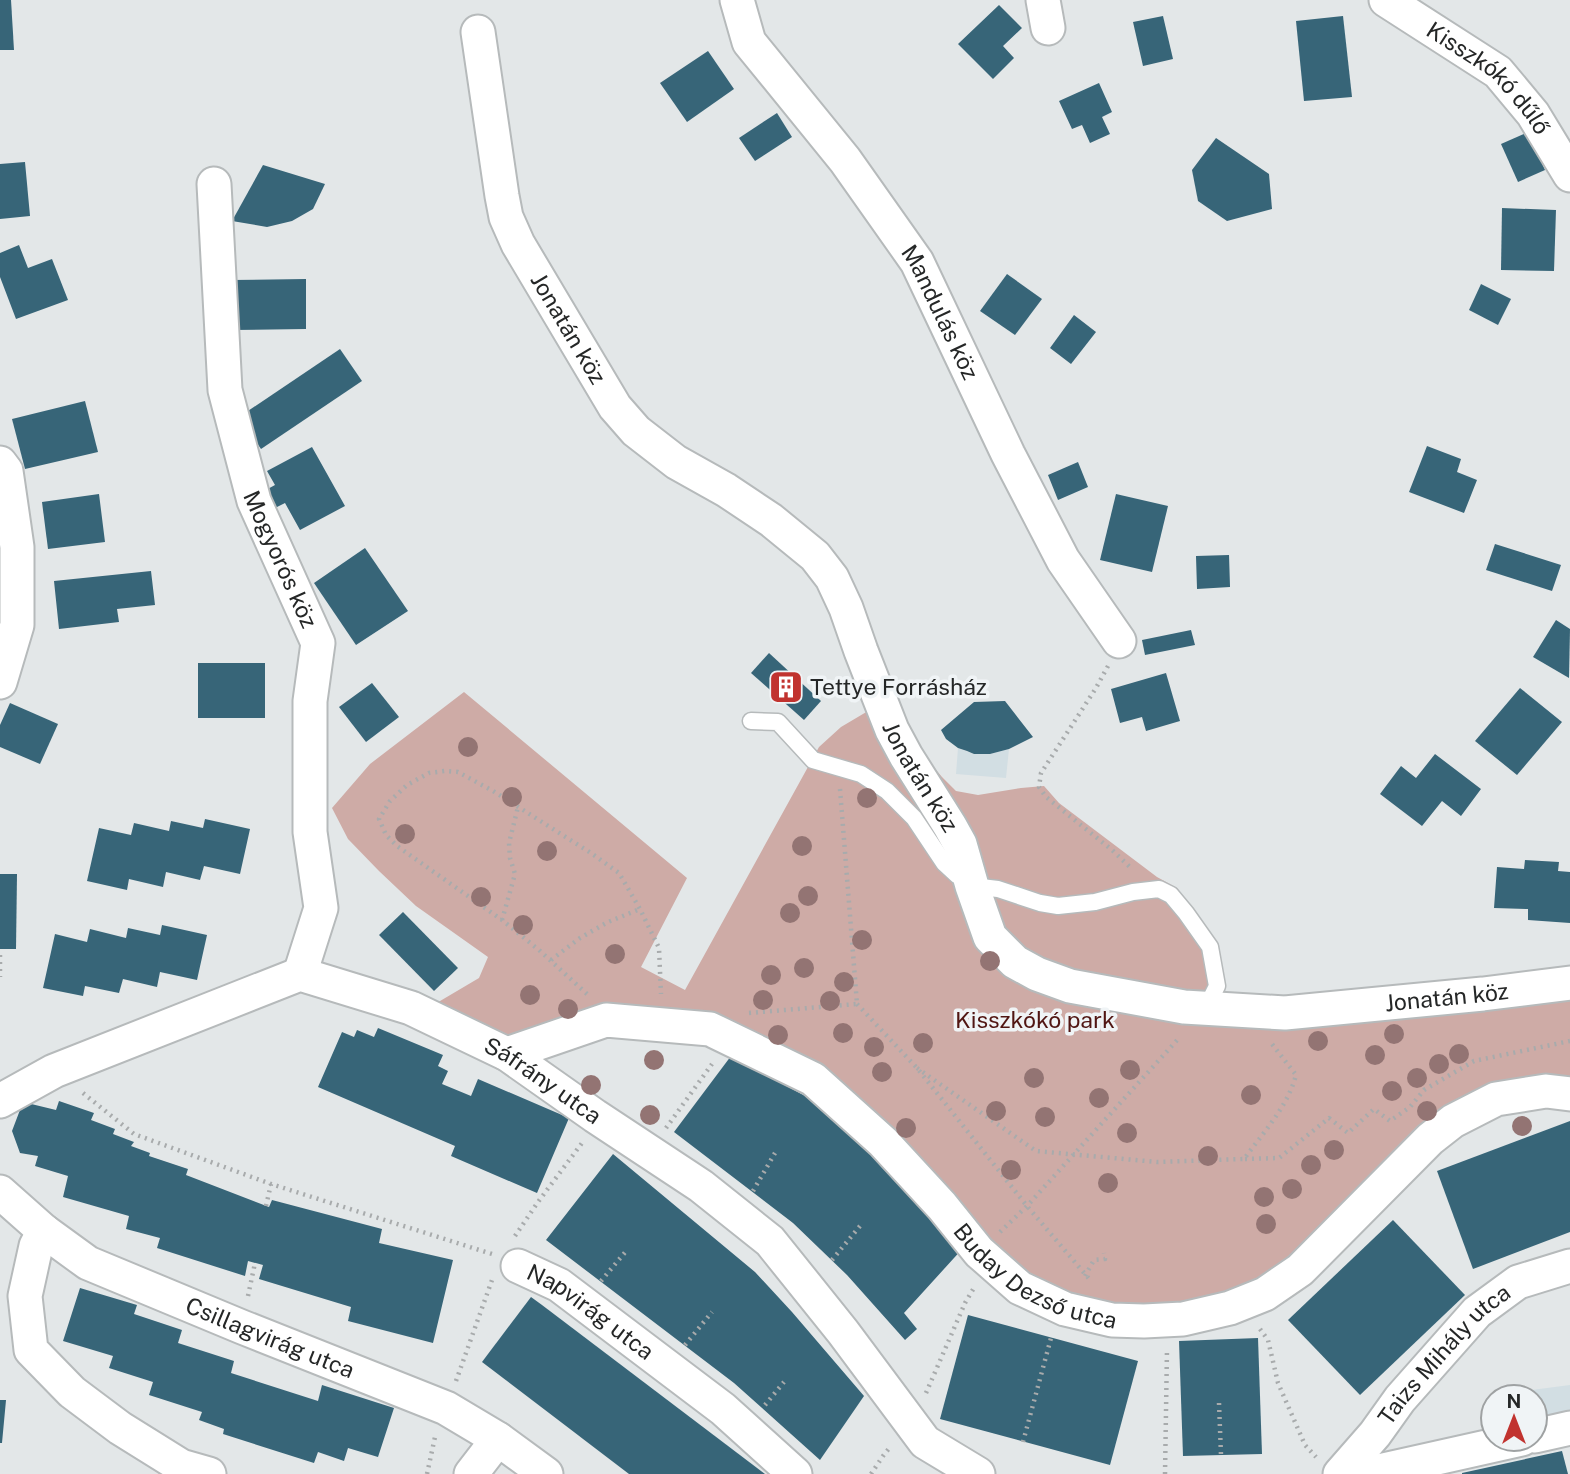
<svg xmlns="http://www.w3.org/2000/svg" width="1570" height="1474" font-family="'Public Sans',sans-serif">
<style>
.built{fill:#d2dee3}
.green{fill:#ceaba6}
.building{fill:#376578}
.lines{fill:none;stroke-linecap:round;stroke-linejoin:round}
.service-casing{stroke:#b6babb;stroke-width:19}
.minor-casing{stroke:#b6babb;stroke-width:37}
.path{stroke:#a8abac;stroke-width:4.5;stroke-dasharray:2 5;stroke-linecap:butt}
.service{stroke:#fff;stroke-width:16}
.minor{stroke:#fff;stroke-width:33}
.tree{fill:#937473}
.labels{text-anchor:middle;stroke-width:7;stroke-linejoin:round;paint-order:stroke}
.street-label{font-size:23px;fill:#252727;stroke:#f0f4f6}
.poi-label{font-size:23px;fill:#252727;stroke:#f0f4f6;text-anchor:start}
.park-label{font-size:23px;fill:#511613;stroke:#f0f4f6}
</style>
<rect width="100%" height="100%" fill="#e3e7e8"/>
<g class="built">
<polygon points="958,748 974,754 990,754 1009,749 1006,778 956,774"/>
<polygon points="1570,1385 1570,1412 1535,1416 1535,1397 1524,1397 1524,1391"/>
</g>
<polygon class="green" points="464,692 687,878 641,967 685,990 819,747 841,727 868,711 904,732 942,777 956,791 978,795 1021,788 1044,786 1059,803 1157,877 1177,888 1218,944 1226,987 1222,997 1284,1003 1570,973 1570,1085 1493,1092 1352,1205 1254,1289 1144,1313 1030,1284 915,1164 705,1020 507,1038 435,1004 479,978 488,957 416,906 379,871 348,839 332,808 370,764"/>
<g class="building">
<polygon points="0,0 11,0 14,50 0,50"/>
<polygon points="999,5 1022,28 1003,46 1014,58 993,79 958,44"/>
<polygon points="1163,16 1173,59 1143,66 1133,22"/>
<polygon points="1343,16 1352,97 1304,101 1296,21"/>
<polygon points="708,51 734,89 687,122 660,83"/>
<polygon points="1099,83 1112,112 1102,117 1110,134 1090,143 1082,125 1072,129 1059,101"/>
<polygon points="777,113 792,137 755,161 739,138"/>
<polygon points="1528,132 1545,170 1518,182 1501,144"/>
<polygon points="1216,138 1269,174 1272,209 1227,221 1198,201 1192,170"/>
<polygon points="25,162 30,216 0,219 0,164"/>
<polygon points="263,165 325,184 313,209 292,221 267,227 232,221"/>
<polygon points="1502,208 1556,210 1554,271 1501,270"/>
<polygon points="19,245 28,268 52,259 68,300 16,319 0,277 0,253"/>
<polygon points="1007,274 1042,299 1015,335 980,311"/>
<polygon points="306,279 306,329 233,330 232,280"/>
<polygon points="1481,284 1511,299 1498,325 1469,310"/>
<polygon points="1074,315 1096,332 1071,364 1050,348"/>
<polygon points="340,349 362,381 261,449 239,417"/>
<polygon points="85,401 98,452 25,469 12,419"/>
<polygon points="1427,446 1461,459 1457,472 1477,480 1464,513 1409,492"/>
<polygon points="312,447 345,506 300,530 285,503 273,509 264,491 275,485 267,471"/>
<polygon points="1078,462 1088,487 1058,500 1048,475"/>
<polygon points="99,494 105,542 48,549 42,502"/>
<polygon points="1116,494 1168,506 1152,572 1100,560"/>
<polygon points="1495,544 1561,565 1552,591 1486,570"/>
<polygon points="365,548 408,611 356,645 314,583"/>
<polygon points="1229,555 1230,587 1197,589 1196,556"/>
<polygon points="151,571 155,605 117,609 119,622 59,629 54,581"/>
<polygon points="1556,620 1570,629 1569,678 1533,657"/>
<polygon points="1191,630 1195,645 1145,655 1142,640"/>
<polygon points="769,653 821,701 804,720 751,673"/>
<rect x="198" y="663" width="67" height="55"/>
<polygon points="1166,673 1180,721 1146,731 1142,717 1120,723 1111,689"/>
<polygon points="372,683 399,717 366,742 339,707"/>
<polygon points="1520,688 1562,722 1517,775 1475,741"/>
<polygon points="1005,701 1033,737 1009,749 990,754 974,754 967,751 958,748 946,739 941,730 974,702"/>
<polygon points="10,703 58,724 40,764 0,747 0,725"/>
<polygon points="1435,754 1481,789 1461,816 1442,801 1422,826 1380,794 1401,766 1416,778"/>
<polygon points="205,819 250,829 240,874 204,866 200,880 166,872 163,887 129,879 127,890 87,881 99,828 131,835 134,823 169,831 171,821 203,828"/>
<polygon points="1525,860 1559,862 1558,871 1570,872 1570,923 1528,920 1528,909 1494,908 1497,867 1524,869"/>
<polygon points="0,874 17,874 16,949 0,949"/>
<polygon points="403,912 458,968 434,991 379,935"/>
<polygon points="162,925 207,935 197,980 160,972 157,987 123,979 119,993 85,986 83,996 43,988 55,934 87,942 90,929 126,938 128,928 160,935"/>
<polygon points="378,1028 443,1055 438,1066 448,1071 442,1084 471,1096 478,1079 569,1118 537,1193 451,1156 455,1146 318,1087 342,1032 354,1037 357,1030 374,1037"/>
<polygon points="731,1056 807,1097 860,1138 964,1247 904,1313 917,1329 905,1340 847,1275 793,1223 674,1132"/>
<polygon points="59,1101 94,1113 91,1120 115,1129 113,1134 134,1142 131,1146 150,1153 149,1156 188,1169 186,1175 269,1207 272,1200 382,1229 379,1243 453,1260 433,1343 348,1321 351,1307 259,1279 263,1265 248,1261 245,1276 157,1248 160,1238 126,1229 129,1216 63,1197 68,1176 35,1166 38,1156 20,1153 12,1131 23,1102 56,1110"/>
<polygon points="1570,1121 1570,1232 1473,1269 1437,1171"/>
<polygon points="613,1154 755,1272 792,1312 864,1396 820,1460 734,1383 546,1240"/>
<polygon points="1393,1220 1465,1295 1360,1395 1288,1320"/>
<polygon points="80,1288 137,1305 134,1314 182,1330 178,1343 234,1361 231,1373 318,1401 322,1385 394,1408 378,1457 348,1448 344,1461 318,1452 314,1463 223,1434 224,1429 199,1420 202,1412 149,1395 153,1382 109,1368 113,1356 63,1341"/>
<polygon points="531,1297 542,1305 765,1474 629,1474 482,1362"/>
<polygon points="968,1315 1138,1361 1110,1465 940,1419"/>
<polygon points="1258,1338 1262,1454 1183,1456 1179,1341"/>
<polygon points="0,1400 6,1400 2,1443 0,1443"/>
<polygon points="1562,1451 1568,1474 1462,1474 1462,1473"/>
</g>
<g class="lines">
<g class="service-casing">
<g id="service">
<polyline points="751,721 778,722 813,760 861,774 887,791 914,818 944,863 957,875 965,878"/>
<polyline points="972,886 998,889 1040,903 1058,906 1095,902 1133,892 1159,889 1171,895 1186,913 1210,947 1217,986 1206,1008"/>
</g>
</g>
<g class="minor-casing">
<g id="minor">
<path id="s1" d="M737 0 749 42 845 160 917 262 1008 454 1063 560 1119 641"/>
<polyline points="1043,0 1048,28"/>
<path id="s2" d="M1386 0 1498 72 1533 114 1570 175"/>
<path id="s3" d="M478 32 502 196 506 217 518 244 615 407 636 431 676 462 726 490 771 520 815 556 832 578 846 608 861 651 892 730 906 756 950 826 960 844 972 886 990 937 1015 962 1037 974 1070 986 1184 1007 1285 1013 1483 994 1570 983"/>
<path id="s4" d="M214 184 225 390 254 501 318 643 310 701V832L321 908 300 974"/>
<polyline points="0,463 6,471 17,547 17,625 0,682"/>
<path id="s5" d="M507 1054 606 1020 710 1029 813 1079 883 1142 942 1206 979 1252 1020 1288 1065 1309 1112 1320 1144 1321 1183 1319 1230 1308 1265 1294 1300 1270 1430 1139 1453 1121 1496 1099 1546 1091 1570 1094"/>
<path id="s6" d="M0 1101 54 1071 300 974 411 1008 507 1054 595 1116 701 1186 770 1241 843 1332 925 1442 978 1474"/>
<path id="s7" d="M0 1192 44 1231 88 1263 242 1327 446 1408 498 1439 546 1474"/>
<polyline points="44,1231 36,1246 25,1296 31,1350 72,1392 120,1428 181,1466 209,1474"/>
<path id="s8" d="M518 1266 559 1285 723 1409 795 1474"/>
<polyline points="1535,1436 1570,1428"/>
<polyline points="471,1474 498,1439"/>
<path id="s9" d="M1340 1474 1375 1434 1400 1399 1477 1312 1518 1282 1570 1266"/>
<polyline points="1365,1474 1522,1439"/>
</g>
</g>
<g class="path">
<polyline points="1108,666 1096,688 1041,773 1039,787 1046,797 1112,850 1132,869"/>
<polyline points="502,920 515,874 510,858 509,843 518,807"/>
<polyline points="0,955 0,977"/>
<polyline points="551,960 580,938 608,922 640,909"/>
<polyline points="587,994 539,950 502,920 397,846 386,835 379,819 390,801 407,785 429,773 445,771 458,772 493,791 591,853 619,873 640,909 659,948 661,994"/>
<polyline points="857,1004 917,1068 1027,1206 1091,1281"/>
<polyline points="749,1013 857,1004 840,789"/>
<path d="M917 1068 1036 1151 1157 1162 1244 1159C1263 1133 1288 1106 1296 1075L1272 1044"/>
<polyline points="83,1093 134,1134 271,1184 492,1254"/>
<polyline points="666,1128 712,1064"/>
<polyline points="1245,1159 1279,1158 1329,1118 1348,1133 1374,1109 1390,1121 1410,1107 1424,1090 1474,1061 1570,1041"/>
<polyline points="753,1191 775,1153"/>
<polyline points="266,1206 271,1184"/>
<polyline points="1000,1232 1027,1206 1179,1038"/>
<polyline points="515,1236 538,1202 582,1143"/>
<polyline points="832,1260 860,1226"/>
<polyline points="1085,1276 1094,1260 1105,1259 1104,1253"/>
<polyline points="601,1281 627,1250"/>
<polyline points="248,1296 255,1263"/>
<polyline points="1260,1329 1268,1340 1278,1383 1305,1445 1316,1457"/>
<polyline points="685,1345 712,1312"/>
<polyline points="456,1381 492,1280"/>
<polyline points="926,1393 965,1303 975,1286"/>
<polyline points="1219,1403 1221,1455"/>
<polyline points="765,1405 784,1382"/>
<polyline points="1023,1442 1051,1338"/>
<polyline points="427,1474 435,1437"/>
<polyline points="871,1474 883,1456 891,1446"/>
<polyline points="1165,1474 1167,1349"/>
</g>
<use href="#service" class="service"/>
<use href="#minor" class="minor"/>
</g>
<g class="tree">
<circle cx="468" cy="747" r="10"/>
<circle cx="512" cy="797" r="10"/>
<circle cx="867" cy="798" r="10"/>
<circle cx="405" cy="834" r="10"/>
<circle cx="802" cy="846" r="10"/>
<circle cx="547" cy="851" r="10"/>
<circle cx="808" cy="896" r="10"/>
<circle cx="481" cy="897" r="10"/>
<circle cx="790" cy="913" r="10"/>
<circle cx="523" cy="925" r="10"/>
<circle cx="862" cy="940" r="10"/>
<circle cx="615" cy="954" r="10"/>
<circle cx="990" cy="961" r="10"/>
<circle cx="804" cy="968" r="10"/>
<circle cx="771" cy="975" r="10"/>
<circle cx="844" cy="982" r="10"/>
<circle cx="530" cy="995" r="10"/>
<circle cx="763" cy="1000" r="10"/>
<circle cx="830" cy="1001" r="10"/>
<circle cx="568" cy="1009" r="10"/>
<circle cx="843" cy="1033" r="10"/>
<circle cx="1394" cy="1034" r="10"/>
<circle cx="778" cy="1035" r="10"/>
<circle cx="1318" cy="1041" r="10"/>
<circle cx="923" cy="1043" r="10"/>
<circle cx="874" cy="1047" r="10"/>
<circle cx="1459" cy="1054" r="10"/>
<circle cx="1375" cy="1055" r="10"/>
<circle cx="654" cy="1060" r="10"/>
<circle cx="1439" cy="1064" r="10"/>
<circle cx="1130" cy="1070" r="10"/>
<circle cx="882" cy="1072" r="10"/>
<circle cx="1034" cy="1078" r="10"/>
<circle cx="1417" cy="1078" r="10"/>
<circle cx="591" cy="1085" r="10"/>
<circle cx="1392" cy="1091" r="10"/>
<circle cx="1251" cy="1095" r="10"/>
<circle cx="1099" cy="1098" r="10"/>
<circle cx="996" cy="1111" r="10"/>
<circle cx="1427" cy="1111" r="10"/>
<circle cx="650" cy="1115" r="10"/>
<circle cx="1045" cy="1117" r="10"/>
<circle cx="1522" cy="1126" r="10"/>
<circle cx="906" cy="1128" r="10"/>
<circle cx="1127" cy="1133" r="10"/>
<circle cx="1334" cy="1150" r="10"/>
<circle cx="1208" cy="1156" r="10"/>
<circle cx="1311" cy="1165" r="10"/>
<circle cx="1011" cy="1170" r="10"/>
<circle cx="1108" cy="1183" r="10"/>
<circle cx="1292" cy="1189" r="10"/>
<circle cx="1264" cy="1197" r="10"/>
<circle cx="1266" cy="1224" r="10"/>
</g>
<defs>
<g id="building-square" transform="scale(1.75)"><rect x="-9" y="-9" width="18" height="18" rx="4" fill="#c1332f" stroke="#f0f4f6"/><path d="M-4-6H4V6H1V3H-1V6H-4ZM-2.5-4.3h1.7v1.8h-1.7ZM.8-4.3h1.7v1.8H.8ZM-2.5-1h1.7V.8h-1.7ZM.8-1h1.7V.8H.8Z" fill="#fff"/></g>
</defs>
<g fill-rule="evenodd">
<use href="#building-square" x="786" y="687"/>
</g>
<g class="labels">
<g class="street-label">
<text dy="8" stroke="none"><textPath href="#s2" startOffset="130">Kisszkókó dűlő</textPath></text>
<text dy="8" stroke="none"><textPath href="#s1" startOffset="376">Mandulás köz</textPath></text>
<text dy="8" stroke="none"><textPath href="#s3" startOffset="315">Jonatán köz</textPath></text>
<text dy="8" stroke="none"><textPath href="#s4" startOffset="385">Mogyorós köz</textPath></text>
<text dy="8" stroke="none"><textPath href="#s3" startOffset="903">Jonatán köz</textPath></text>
<text dy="8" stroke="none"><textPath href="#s3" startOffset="1554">Jonatán köz</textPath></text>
<text dy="8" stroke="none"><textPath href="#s6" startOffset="593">Sáfrány utca</textPath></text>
<text dy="8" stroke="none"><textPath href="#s5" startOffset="626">Buday Dezső utca</textPath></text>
<text dy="8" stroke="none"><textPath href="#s8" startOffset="86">Napvirág utca</textPath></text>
<text dy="8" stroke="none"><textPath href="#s7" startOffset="310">Csillagvirág utca</textPath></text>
<text dy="8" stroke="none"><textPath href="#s9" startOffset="159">Taizs Mihály utca</textPath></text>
</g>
<g class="poi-label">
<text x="810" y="695">Tettye Forrásház</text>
</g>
<g class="park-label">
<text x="1035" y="1028">Kisszkókó park</text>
</g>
</g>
<g transform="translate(1514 1418)"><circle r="33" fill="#f0f4f6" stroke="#9fa2a3" stroke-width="2"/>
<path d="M0-5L12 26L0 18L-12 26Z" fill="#c1332f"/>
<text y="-10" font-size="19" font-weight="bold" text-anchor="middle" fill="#252727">N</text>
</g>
</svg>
